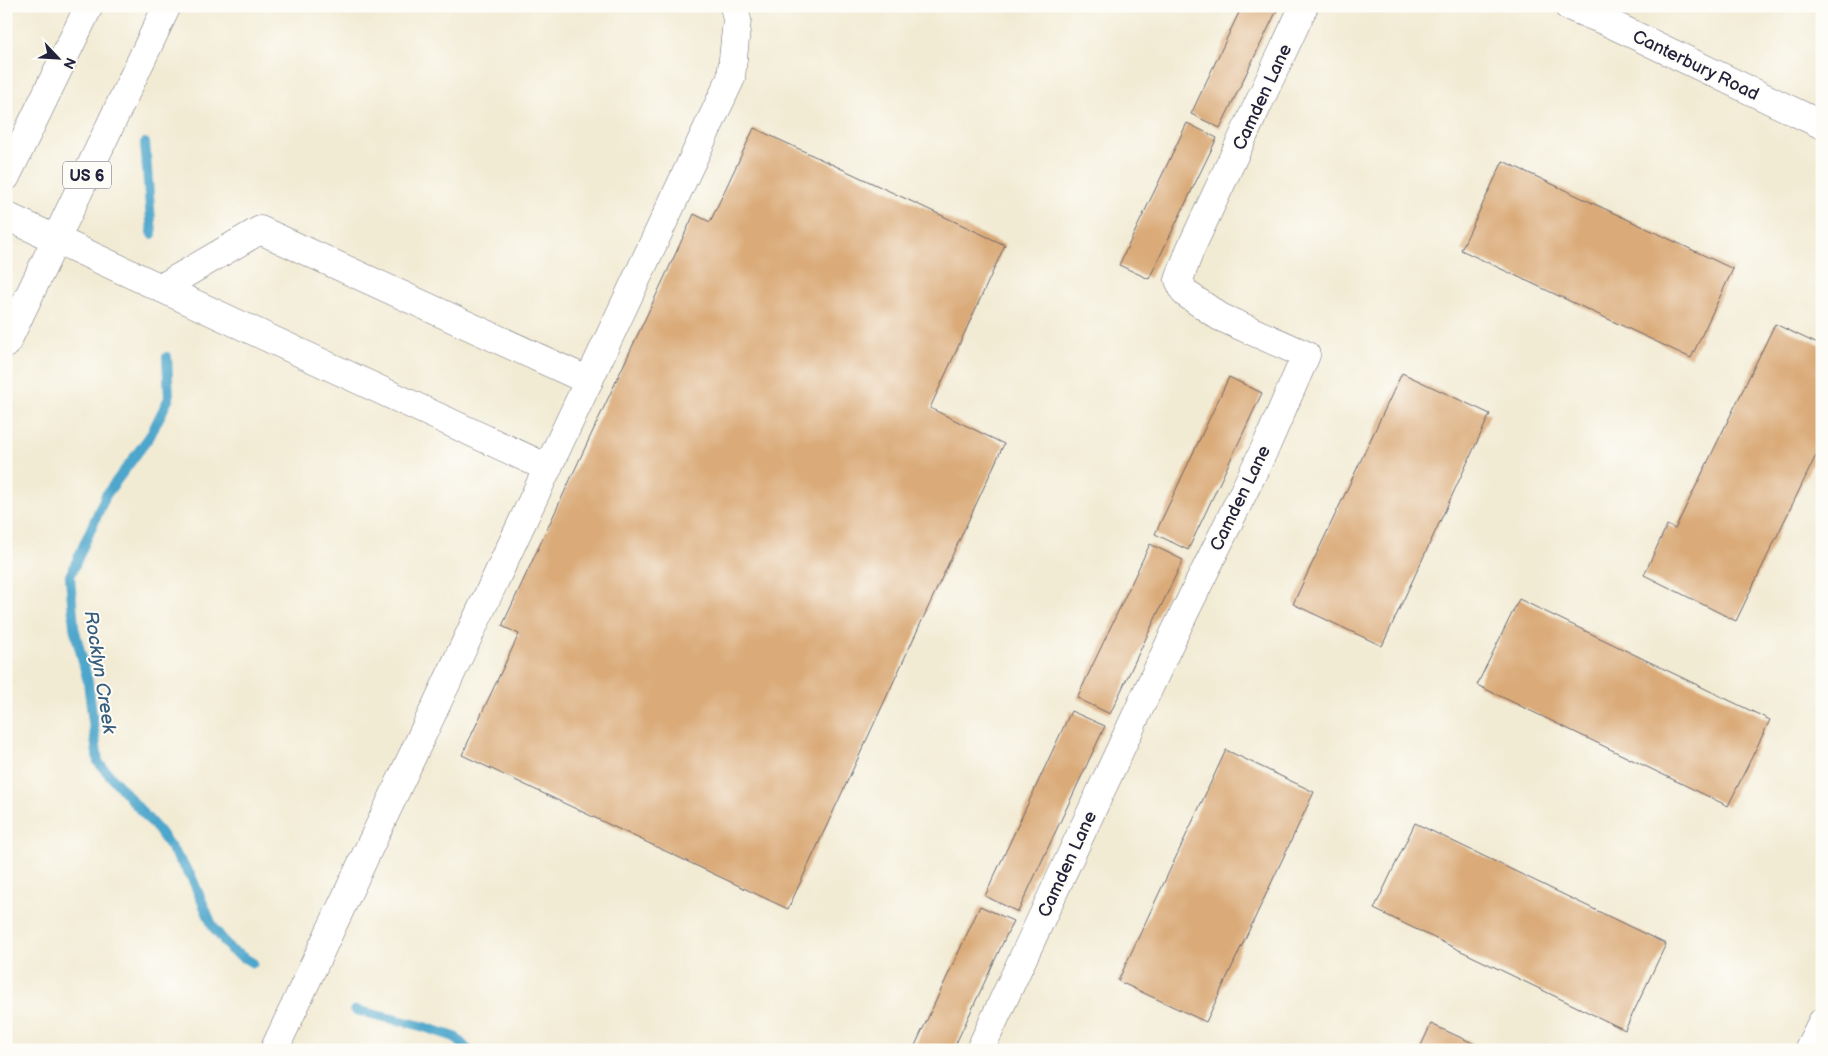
<svg xmlns="http://www.w3.org/2000/svg" width="1828" height="1056" font-family="'Balsamiq Sans',sans-serif">
<style>
.lines{fill:none;stroke-linecap:round;stroke-linejoin:round}
.stream{stroke:#4ea6cb;stroke-width:10}
.building{fill:#daaa78}
.minor-casing{stroke:#6b6871;stroke-width:29}
.major-casing{stroke:#6b6871;stroke-width:29}
.minor{stroke:#fff;stroke-width:28}
.major{stroke:#fff;stroke-width:28}
.labels{text-anchor:middle;stroke-width:4;stroke-linejoin:round;paint-order:stroke}
.shield{fill:#fdfcf7;stroke:#646373;stroke-width:1}
.shield-label{font-size:16px;font-weight:bold;fill:#22223b}
.street-label{font-size:18px;fill:#22223b;stroke:#fdfcf7}
.water-label{font-size:19px;font-style:italic;fill:#365d7c;stroke:#fdfcf7}
</style>
<rect width="100%" height="100%" fill="#fdfcf7"/>
<filter id="ink" filterUnits="userSpaceOnUse"><feTurbulence type="fractalNoise" baseFrequency=".02" numOctaves="2"/><feDisplacementMap in="SourceGraphic" scale="10" xChannelSelector="R" yChannelSelector="G"/><feConvolveMatrix kernelMatrix="1 2 1 2 8 2 1 2 1" color-interpolation-filters="sRGB"/></filter>
<filter id="wash" filterUnits="userSpaceOnUse"><feTurbulence type="fractalNoise" baseFrequency=".0096" numOctaves="4" result="noise"/><feDisplacementMap in="SourceGraphic" scale="20" xChannelSelector="R" yChannelSelector="G"/><feGaussianBlur stdDeviation="1.12" result="paint"/><feColorMatrix in="noise" values="0 0 0 0 0 0 0 0 0 0 0 0 0 0 0 0 0 1.4 0 .05"/><feComposite in="paint" operator="in"/></filter>
<g filter="url(#wash)">
<rect width="100%" height="100%" fill="#f2ebd4"/>
<g class="lines">
<g class="stream">
<polyline points="145,143 152,234"/>
<polyline points="167,357 169,398 150,436 106,495 70,576 74,627 88,682 98,762 159,831 191,876 213,927 231,950 253,963"/>
<polyline points="355,1010 418,1025 455,1037 468,1050"/>
</g>
</g>
<g id="blocks">
<g class="building">
<polygon points="1242,6 1279,6 1220,128 1191,114"/>
<polygon points="1187,123 1217,138 1149,279 1119,265"/>
<polygon points="754,128 1005,245 930,408 1004,444 788,909 462,755 519,634 502,626 694,214 710,222"/>
<polygon points="1503,161 1733,269 1691,358 1461,250"/>
<polygon points="1775,324 1822,346 1822,443 1736,621 1644,575 1667,525 1675,529"/>
<polygon points="1402,373 1490,414 1382,646 1293,604"/>
<polygon points="1229,377 1262,393 1188,550 1155,534"/>
<polygon points="1150,544 1183,560 1110,714 1077,698"/>
<polygon points="1519,599 1770,720 1728,806 1477,685"/>
<polygon points="1071,711 1105,726 1018,912 985,896"/>
<polygon points="1226,750 1314,792 1206,1022 1118,981"/>
<polygon points="1415,823 1666,944 1625,1030 1374,909"/>
<polygon points="980,906 1013,921 953,1050 913,1050"/>
<polygon points="1431,1024 1488,1050 1419,1050"/>
</g>
</g>
</g>
<g filter="url(#ink)">
<use href="#blocks" fill-opacity="0" stroke="#6b6871" stroke-width="1"/>
<g class="lines">
<g class="minor-casing">
<g id="minor">
<polyline points="1568,6 1605,21 1822,125"/>
<polyline points="6,216 548,468"/>
<polyline points="161,288 260,230 589,381"/>
<polyline points="274,1050 731,78 737,20 734,6"/>
<polyline points="980,1050 1175,632 1267,444 1306,355 1220,317 1185,293 1179,280 1190,250 1304,6"/>
<polyline points="1808,1050 1822,1022"/>
</g>
</g>
<g class="major-casing">
<g id="major">
<polyline points="6,177 89,6"/>
<polyline points="6,344 167,6"/>
</g>
</g>
<use href="#minor" class="minor"/>
<use href="#major" class="major"/>
</g>
</g>
<g class="labels">
<rect class="shield" x="63" y="161.5" width="48" height="27" rx="4"/>
<g class="shield-label">
<text x="87" y="181">US 6</text>
</g>
<g class="street-label">
<text transform="translate(1696 65) rotate(26)" y="6">Canterbury Road</text>
<text transform="translate(1262 97) rotate(-65)" y="6">Camden Lane</text>
<text transform="translate(1240 498) rotate(-64)" y="6">Camden Lane</text>
<text transform="translate(1067 864) rotate(-65)" y="6">Camden Lane</text>
</g>
<g class="water-label">
<text transform="translate(101 672) rotate(81)" y="7">Rocklyn Creek</text>
</g>
</g>
<rect width="1828" height="1056" fill="none" stroke="#fdfcf7" stroke-width="25"/>
<g transform="translate(58 58) rotate(115)" stroke="#fdfcf7" stroke-width="4" paint-order="stroke">
<path d="M0-4L9 19L0 12L-9 19Z" fill="#22223b"/>
<text y="-8" font-size="14" font-weight="bold" text-anchor="middle" fill="#22223b">N</text>
</g>
</svg>
